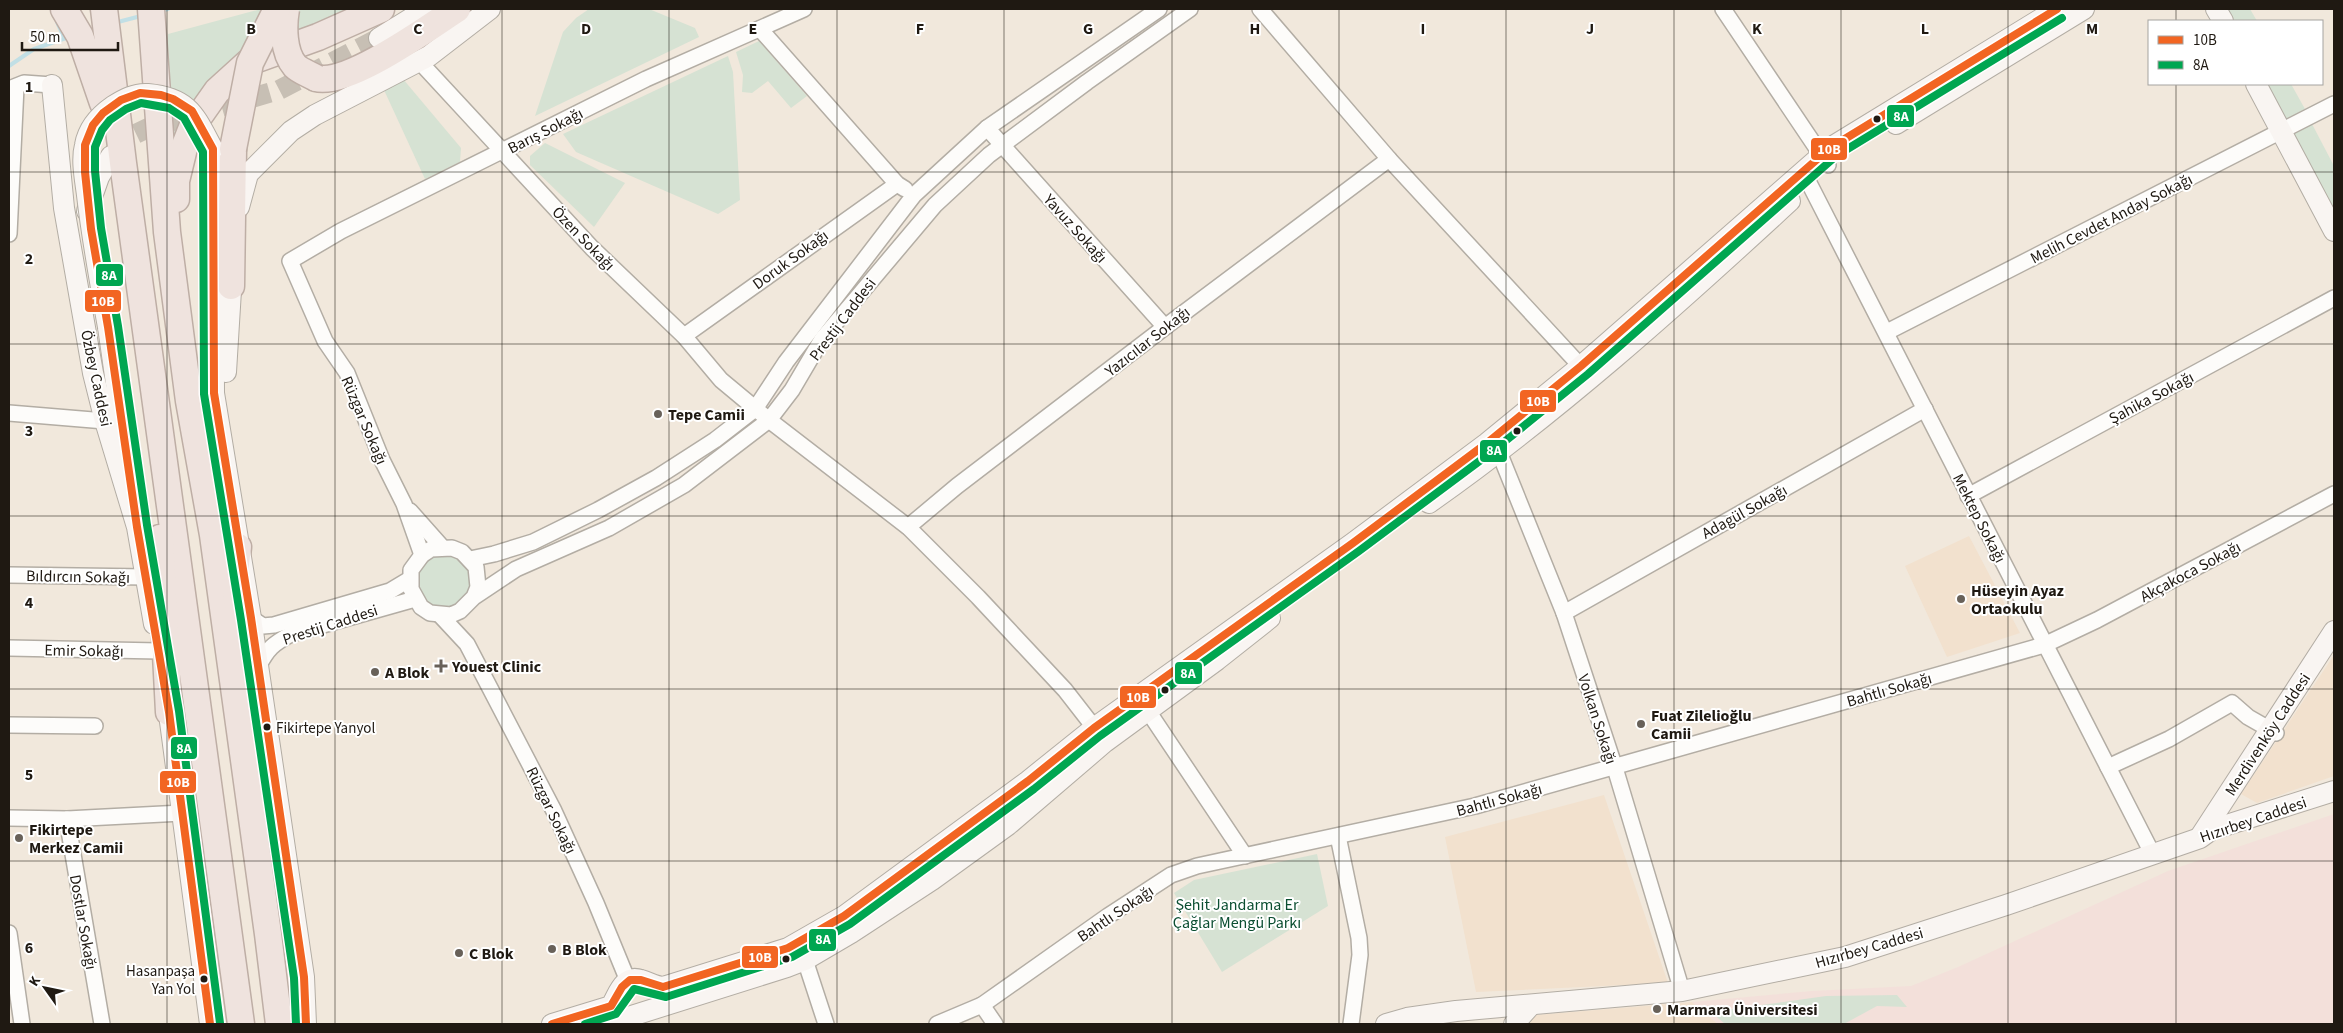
<svg xmlns="http://www.w3.org/2000/svg" width="2343" height="1033" font-family="'Source Sans 3',sans-serif">
<style>
.built{fill:#f2e1ce}
.medical{fill:#f3e0da}
.green{fill:#d6e2d3}
.lines{fill:none;stroke-linecap:round;stroke-linejoin:round}
.stream{stroke:#c1dfe5;stroke-width:4}
.secondary-tunnel{stroke:#c7bfb4;stroke-width:20;stroke-dasharray:20 10;stroke-linecap:butt}
.street-casing{stroke:#b3ada4;stroke-width:18}
.secondary-casing{stroke:#b3ada4;stroke-width:22}
.highway-casing{stroke:#beaea5;stroke-width:29}
.street{stroke:#fdfcfa;stroke-width:15}
.secondary{stroke:#f9f5f2;stroke-width:20}
.highway{stroke:#efe3de;stroke-width:26}
.secondary-bridge-casing{stroke:#b3ada4;stroke-width:22;stroke-linecap:butt}
.highway-bridge-casing{stroke:#beaea5;stroke-width:29;stroke-linecap:butt}
.secondary-bridge{stroke:#f9f5f2;stroke-width:20}
.highway-bridge{stroke:#efe3de;stroke-width:26}
.bus-1-casing{stroke:#fff;stroke-width:11}
.bus-2-casing{stroke:#fff;stroke-width:11}
.bus-1{stroke:#f26522;stroke-width:8}
.bus-2{stroke:#00a651;stroke-width:8}
.grid{fill:none;stroke:#1f1912;stroke-width:1;stroke-opacity:0.55}
.bus-dot{fill:#1f1912;stroke:#fff;stroke-width:2}
.poi-dot{fill:#686159;stroke:#fff;stroke-width:2}
.labels{text-anchor:middle;stroke-width:4;stroke-linejoin:round;paint-order:stroke}
.bus-label{font-size:15px;fill:#1f1912;stroke:#fff;text-anchor:start}
.street-label{font-size:16px;fill:#1f1912;stroke:#fff}
.poi-label{font-size:16px;font-weight:bold;fill:#1f1912;stroke:#fff;text-anchor:start}
.park-label{font-size:16px;fill:#0b4e31;stroke:#fff}
.grid-label{font-size:16px;text-anchor:middle;font-weight:bold;fill:#1f1912;stroke:#fff;stroke-width:4;stroke-linejoin:round;paint-order:stroke}
.line-badge{stroke:#fff;stroke-width:2}
.badge-label{font-size:14px;text-anchor:middle;font-weight:bold;fill:#fff}
</style>
<rect width="100%" height="100%" fill="#f1e8dc"/>
<g class="built">
<polygon points="1969,536 2020,633 1947,657 1905,566"/>
<polygon points="2334,655 2334,776 2257,803 2241,794"/>
<polygon points="1604,795 1668,983 1476,992 1445,837"/>
<polygon points="1692,1002 1718,1024 1529,1024 1536,1015"/>
</g>
<polygon class="medical" points="2334,814 2334,1024 1718,1024 1692,1002 1812,991 1911,986 1958,967 2168,871"/>
<g class="green">
<polygon points="261,9 366,9 254,52 168,152 168,34"/>
<polygon points="589,9 649,9 695,28 699,37 535,116 563,32 576,18"/>
<polygon points="2224,9 2250,9 2257,21 2230,21"/>
<polygon points="759,41 807,96 791,108 768,81 752,93 742,92 743,75 736,52"/>
<polygon points="728,56 733,72 740,200 718,214 576,152 563,134"/>
<polygon points="403,79 461,148 460,162 425,179 384,90"/>
<polygon points="2264,84 2291,84 2305,109 2283,121"/>
<polygon points="2312,124 2334,166 2334,222 2288,136"/>
<polygon points="545,143 625,183 594,227 530,165 530,156"/>
<circle cx="443" cy="582" r="27"/>
<polygon points="1317,854 1328,906 1222,972 1174,893 1194,880"/>
<polygon points="1897,995 1907,1007 1877,1006 1844,1024 1725,1024 1711,1012 1826,996"/>
</g>
<g class="lines">
<g class="stream">
<polyline points="160,11 168,9"/>
<polyline points="57,22 64,38"/>
<polyline points="114,23 141,16"/>
<polyline points="9,66 34,49 69,37"/>
</g>
<polyline class="secondary-tunnel" points="114,153 125,139 148,128 279,90 379,38"/>
<g class="street-casing">
<g id="street">
<polyline points="1260,9 1389,159 1587,373"/>
<polyline points="1723,9 1828,165"/>
<polyline points="760,29 897,184 905,189"/>
<polyline points="419,61 592,248 684,336 721,380 769,420 908,527 978,597 1065,690 1100,735"/>
<polyline points="9,89 24,83 52,85"/>
<polyline points="987,128 1165,327"/>
<polyline points="1809,183 2152,853"/>
<polyline points="9,234 16,87"/>
<polyline points="1887,332 2334,104"/>
<polyline points="684,336 897,184"/>
<polyline points="9,413 105,421"/>
<polyline points="1499,452 1564,613 1615,768 1682,991"/>
<polyline points="1968,496 2334,298"/>
<polyline points="410,511 442,547"/>
<polyline points="908,527 957,486 1165,327 1389,159"/>
<polyline points="422,555 404,504 382,460 347,373 325,341 290,261 341,231 646,79 804,9"/>
<polyline points="470,559 494,554 533,542 598,510 656,478 715,440 755,409 786,362 914,195 987,128 1159,9"/>
<polyline points="9,575 146,577"/>
<polyline points="474,597 478,587 476,567 462,552 452,548 431,549 422,555 411,570 411,589 421,607 430,613 451,615 460,611 474,597 516,569 609,528 684,485 769,420 792,390 822,339 935,205 989,155 1087,82 1190,9"/>
<polyline points="1564,613 1925,409"/>
<polyline points="440,615 467,644 554,811 596,903 628,981"/>
<polyline points="251,618 263,626 274,625 390,591 410,579"/>
<polyline points="9,648 159,651"/>
<path d="M258 667C268 648 273 644 291 634L415 599"/>
<polyline points="1148,711 1245,856"/>
<polyline points="9,725 95,726"/>
<polyline points="2108,767 2169,739 2232,703 2248,717 2276,733"/>
<polyline points="9,818 67,819 182,813"/>
<polyline points="67,819 102,1024"/>
<polyline points="1338,836 1359,938 1360,955 1351,1024"/>
<polyline points="9,933 22,1024"/>
<polyline points="805,960 826,1024"/>
<polyline points="982,1005 995,1024"/>
<polyline points="937,1024 982,1005 1108,916 1171,875 1197,866 1475,806 2044,645 2097,620 2334,494"/>
</g>
</g>
<g class="secondary-casing">
<g id="secondary">
<polyline points="2216,9 2223,21"/>
<polyline points="379,38 426,9"/>
<polyline points="2256,84 2334,231"/>
<polyline points="52,85 64,208 93,373 105,421 137,527 154,624"/>
<polyline points="1896,124 2084,9"/>
<polyline points="213,149 214,393 251,618 304,977 306,1024"/>
<polyline points="239,207 248,174 291,131 315,115 429,56 490,9"/>
<polyline points="87,211 99,177 111,156"/>
<polyline points="108,327 127,460"/>
<polyline points="226,372 232,274"/>
<path d="M1429 503C1558 412 1674 308 1790 201"/>
<polyline points="167,699 210,1024"/>
<polyline points="2200,837 2334,631"/>
<path d="M552 1024 611 1006C618 995 623 974 641 980 649 982 654 986 663 987L788 948 844 916 1028 781 1094 728 1353 543 1487 443 1581 366 1830 148 2057 9"/>
<polyline points="606,1024 787,967 805,960 851,933 932,880 1008,825 1105,742 1217,660 1270,618"/>
<polyline points="1386,1024 1407,1018 1456,1011 1682,991 1845,957 2006,905 2200,838 2211,830 2334,791"/>
<polyline points="1514,1024 1531,1005"/>
</g>
</g>
<g class="highway-casing">
<g id="highway">
<polyline points="64,9 80,36 103,103"/>
<polyline points="104,9 123,163 241,1024"/>
<polyline points="151,9 167,232 189,401 213,535 268,934 279,1024"/>
<path d="M316 78C347 87 429 27 457 9"/>
<polyline points="176,199 176,181 184,148 193,125 217,91 249,62 318,37 381,9"/>
<polyline points="231,286 233,149"/>
<polyline points="160,538 169,712"/>
<polyline points="237,601 235,572 238,547"/>
</g>
</g>
<use href="#street" class="street"/>
<use href="#secondary" class="secondary"/>
<use href="#highway" class="highway"/>
<g class="secondary-bridge-casing">
<path id="secondary-bridge" d="M108 327C100 283 92 239 87 195 85 179 81 160 85 145 88 128 100 115 113 106 124 99 135 93 148 94 190 98 195 116 213 149"/>
</g>
<g class="highway-bridge-casing">
<g id="highway-bridge">
<path d="M286 9C283 26 283 52 295 66 300 71 309 74 316 78"/>
<polyline points="233,149 250,63 277,9"/>
</g>
</g>
<use href="#secondary-bridge" class="secondary-bridge"/>
<use href="#highway-bridge" class="highway-bridge"/>
<g class="bus-1-casing">
<g id="bus-1">
<polyline points="210,1024 169,712 137,527 108,327 91,229 85,172 85,145 93,125 103,113 121,100 140,93 161,95 173,99 192,111 213,149 214,393 251,618 304,977 306,1024"/>
<polyline points="552,1024 611,1006 622,987 630,980 641,980 663,987 788,948 844,916 1028,781 1094,728 1353,543 1487,443 1581,366 1830,148 2057,9"/>
</g>
</g>
<g class="bus-2-casing">
<g id="bus-2">
<polyline points="220,1023 179,711 147,525 118,326 101,228 95,171 95,147 102,130 110,120 126,109 141,103 169,108 184,118 203,152 204,394 241,620 294,978 296,1024"/>
<polyline points="585,1024 616,1014 634,989 666,997 792,957 850,924 1034,789 1100,736 1359,551 1493,451 1588,374 1836,156 2062,18"/>
</g>
</g>
<use href="#bus-1" class="bus-1"/>
<use href="#bus-2" class="bus-2"/>
</g>
<path class="grid" d="M167 9V1024M335 9V1024M502 9V1024M669 9V1024M837 9V1024M1004 9V1024M1172 9V1024M1339 9V1024M1506 9V1024M1674 9V1024M1841 9V1024M2008 9V1024M2176 9V21M2176 84V1024M9 172H2334M9 344H2334M9 516H2334M9 689H2334M9 861H2334"/>
<g class="bus-dot">
<circle cx="1877" cy="119" r="4.5"/>
<circle cx="1517" cy="431" r="4.5"/>
<circle cx="1165" cy="690" r="4.5"/>
<circle cx="267" cy="727" r="4.5"/>
<circle cx="786" cy="959" r="4.5"/>
<circle cx="204" cy="979" r="4.5"/>
</g>
<g class="poi-dot">
<circle cx="658" cy="414" r="5"/>
<circle cx="1961" cy="599" r="5"/>
<path d="M438.5 658.5h5v5h5v5h-5v5h-5v-5h-5v-5h5z"/>
<circle cx="375" cy="672" r="5"/>
<circle cx="1641" cy="724" r="5"/>
<circle cx="19" cy="838" r="5"/>
<circle cx="552" cy="949" r="5"/>
<circle cx="459" cy="953" r="5"/>
<circle cx="1657" cy="1009" r="5"/>
</g>
<g class="labels">
<g class="bus-label">
<text x="276" y="733">Fikirtepe Yanyol</text>
<text x="195" y="976" text-anchor="end">Hasanpaşa<tspan x="195" dy="18">Yan Yol</tspan></text>
</g>
<g class="street-label">
<text transform="translate(545 130) rotate(-27)" y="6">Barış Sokağı</text>
<text transform="translate(2111 218) rotate(-27)" y="6">Melih Cevdet Anday Sokağı</text>
<text transform="translate(1076 228) rotate(48)" y="6">Yavuz Sokağı</text>
<text transform="translate(584 238) rotate(46)" y="6">Özen Sokağı</text>
<text transform="translate(790 259) rotate(-36)" y="6">Doruk Sokağı</text>
<text transform="translate(842 319) rotate(-53)" y="6">Prestij Caddesi</text>
<text transform="translate(1147 341) rotate(-38)" y="6">Yazıcılar Sokağı</text>
<text transform="translate(97 378) rotate(78)" y="6">Özbey Caddesi</text>
<text transform="translate(2151 397) rotate(-28)" y="6">Şahika Sokağı</text>
<text transform="translate(365 420) rotate(67)" y="6">Rüzgar Sokağı</text>
<text transform="translate(1744 511) rotate(-29)" y="6">Adagül Sokağı</text>
<text transform="translate(1980 518) rotate(63)" y="6">Mektep Sokağı</text>
<text transform="translate(2190 571) rotate(-28)" y="6">Akçakoca Sokağı</text>
<text transform="translate(78 576) rotate(1)" y="6">Bıldırcın Sokağı</text>
<text transform="translate(330 624) rotate(-18)" y="6">Prestij Caddesi</text>
<text transform="translate(84 650) rotate(1)" y="6">Emir Sokağı</text>
<text transform="translate(1889 689) rotate(-16)" y="6">Bahtlı Sokağı</text>
<text transform="translate(1598 719) rotate(72)" y="6">Volkan Sokağı</text>
<text transform="translate(2267 734) rotate(-57)" y="6">Merdivenköy Caddesi</text>
<text transform="translate(1499 799) rotate(-15)" y="6">Bahtlı Sokağı</text>
<text transform="translate(552 810) rotate(64)" y="6">Rüzgar Sokağı</text>
<text transform="translate(2253 819) rotate(-19)" y="6">Hızırbey Caddesi</text>
<text transform="translate(1115 913) rotate(-34)" y="6">Bahtlı Sokağı</text>
<text transform="translate(84 922) rotate(80)" y="6">Dostlar Sokağı</text>
<text transform="translate(1869 947) rotate(-16)" y="6">Hızırbey Caddesi</text>
</g>
<g class="poi-label">
<text x="668" y="420">Tepe Camii</text>
<text x="1971" y="596">Hüseyin Ayaz<tspan x="1971" dy="18">Ortaokulu</tspan></text>
<text x="452" y="672">Youest Clinic</text>
<text x="385" y="678">A Blok</text>
<text x="1651" y="721">Fuat Zilelioğlu<tspan x="1651" dy="18">Camii</tspan></text>
<text x="29" y="835">Fikirtepe<tspan x="29" dy="18">Merkez Camii</tspan></text>
<text x="562" y="955">B Blok</text>
<text x="469" y="959">C Blok</text>
<text x="1667" y="1015">Marmara Üniversitesi</text>
</g>
<g class="park-label">
<text x="1237" y="910">Şehit Jandarma Er<tspan x="1237" dy="18">Çağlar Mengü Parkı</tspan></text>
</g>
</g>
<g class="grid-label">
<text x="251" y="34">B</text>
<text x="418" y="34">C</text>
<text x="586" y="34">D</text>
<text x="753" y="34">E</text>
<text x="920" y="34">F</text>
<text x="1088" y="34">G</text>
<text x="1255" y="34">H</text>
<text x="1423" y="34">I</text>
<text x="1590" y="34">J</text>
<text x="1757" y="34">K</text>
<text x="1925" y="34">L</text>
<text x="2092" y="34">M</text>
<text x="29" y="92">1</text>
<text x="29" y="264">2</text>
<text x="29" y="436">3</text>
<text x="29" y="608">4</text>
<text x="29" y="780">5</text>
<text x="29" y="953">6</text>
</g>
<g class="line-badge">
<rect x="1886" y="104" width="29" height="24" rx="5" fill="#00a651"/>
<rect x="1810" y="137" width="38" height="24" rx="5" fill="#f26522"/>
<rect x="95" y="263" width="29" height="24" rx="5" fill="#00a651"/>
<rect x="84" y="289" width="38" height="24" rx="5" fill="#f26522"/>
<rect x="1519" y="389" width="38" height="24" rx="5" fill="#f26522"/>
<rect x="1479" y="439" width="29" height="24" rx="5" fill="#00a651"/>
<rect x="1174" y="661" width="29" height="24" rx="5" fill="#00a651"/>
<rect x="1119" y="685" width="38" height="24" rx="5" fill="#f26522"/>
<rect x="170" y="736" width="28" height="24" rx="5" fill="#00a651"/>
<rect x="159" y="770" width="38" height="24" rx="5" fill="#f26522"/>
<rect x="808" y="928" width="29" height="24" rx="5" fill="#00a651"/>
<rect x="741" y="945" width="38" height="24" rx="5" fill="#f26522"/>
</g>
<g class="badge-label">
<text x="1901" y="121">8A</text>
<text x="1829" y="154">10B</text>
<text x="109" y="280">8A</text>
<text x="103" y="306">10B</text>
<text x="1538" y="406">10B</text>
<text x="1494" y="455">8A</text>
<text x="1188" y="678">8A</text>
<text x="1138" y="702">10B</text>
<text x="184" y="753">8A</text>
<text x="178" y="787">10B</text>
<text x="823" y="944">8A</text>
<text x="760" y="962">10B</text>
</g>
<rect width="2343" height="1033" fill="none" stroke="#1f1912" stroke-width="20"/>
<rect x="2148" y="20" width="175" height="65" fill="#ffffff" stroke="#a5a3a0"/>
<rect x="2158" y="36" width="25" height="8" fill="#f26522" stroke="#a5a3a0"/>
<text x="2193" y="45" font-size="15" fill="#1f1912">10B</text>
<rect x="2158" y="61" width="25" height="8" fill="#00a651" stroke="#a5a3a0"/>
<text x="2193" y="70" font-size="15" fill="#1f1912">8A</text>
<g transform="translate(45 988) rotate(303)" stroke="#ffffff" stroke-width="4" paint-order="stroke">
<path d="M0-4L9 19L0 12L-9 19Z" fill="#1f1912"/>
<text y="-8" font-size="14" font-weight="bold" text-anchor="middle" fill="#1f1912">K</text>
</g>
<path d="M22 42v8h96v-8" fill="none" stroke="#1f1912" stroke-width="2.5"/>
<text x="30" y="42" font-size="15" fill="#1f1912" stroke="#ffffff" stroke-width="4" paint-order="stroke">50 m</text>
</svg>
